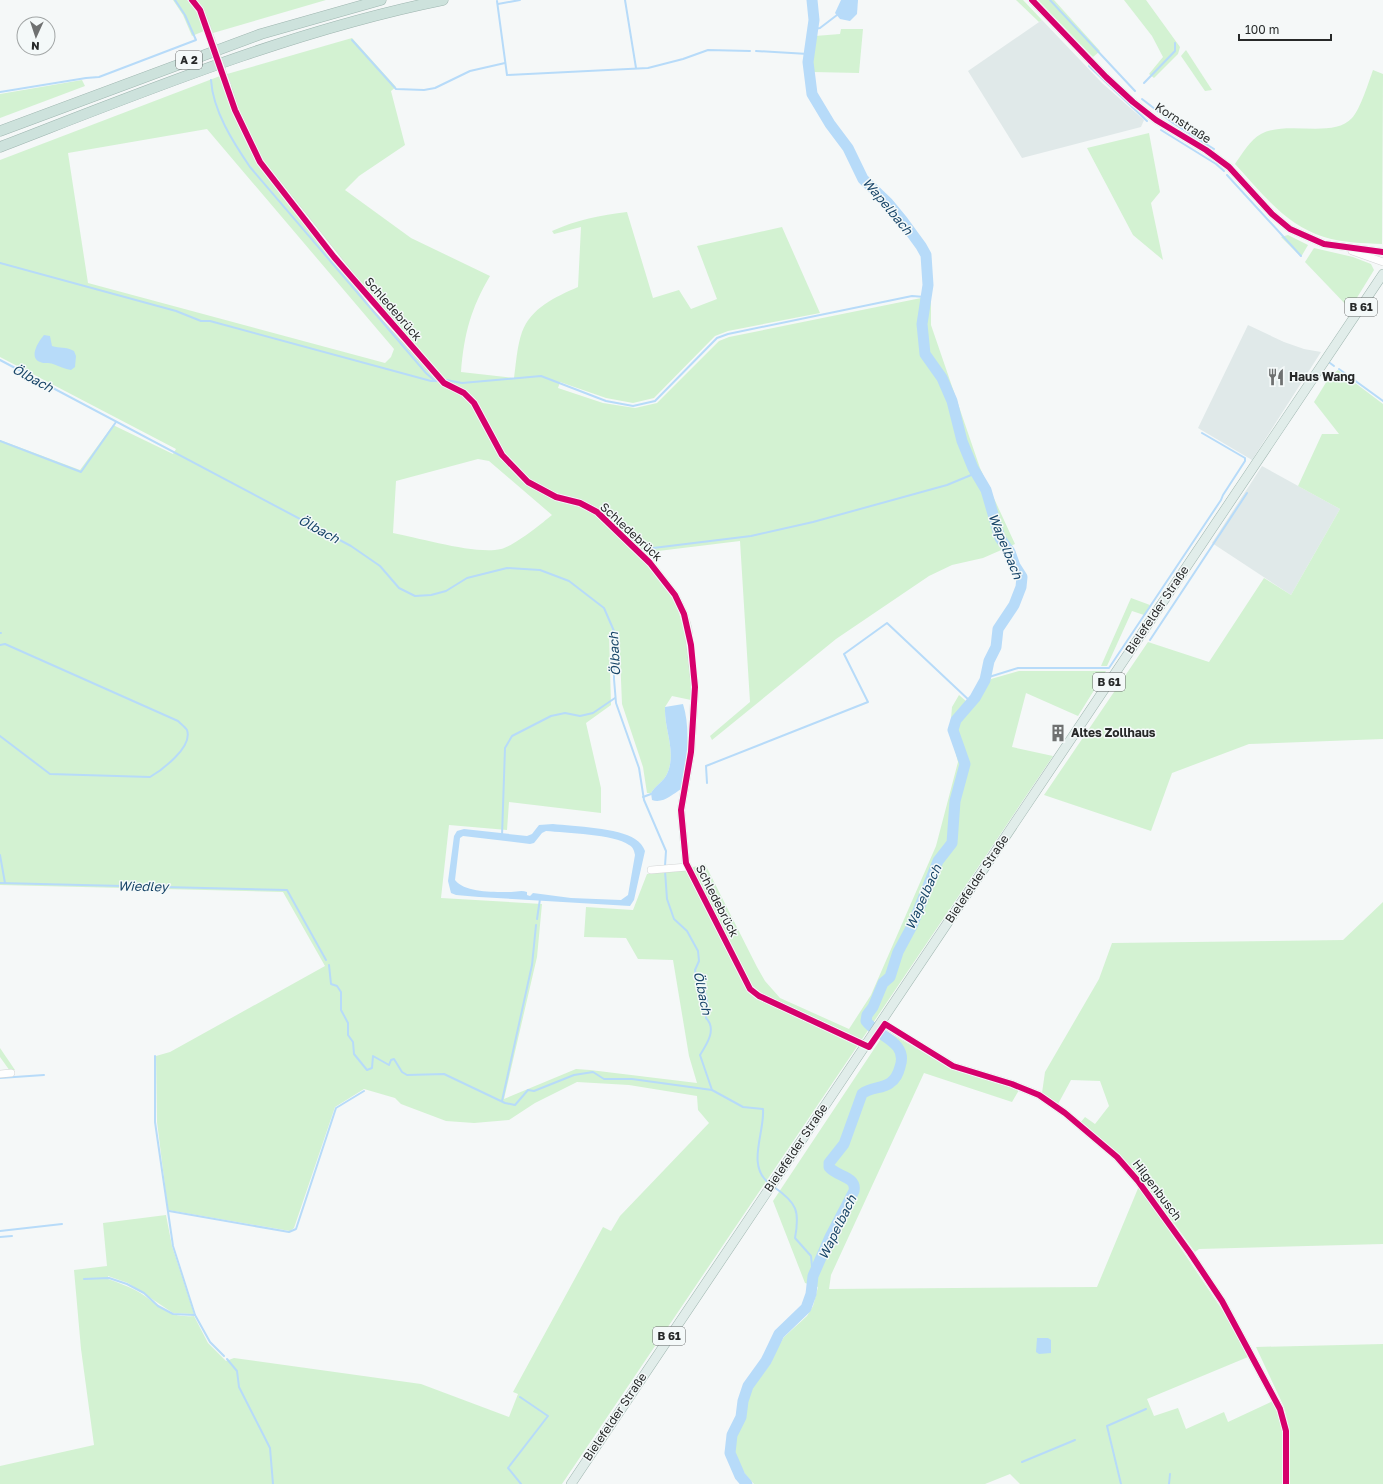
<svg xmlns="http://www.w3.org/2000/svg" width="1383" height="1484" font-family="'Golos Text',sans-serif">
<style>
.built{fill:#e0e9e9}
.green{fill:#d3f2d2;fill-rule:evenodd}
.water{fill:#b7dbf9;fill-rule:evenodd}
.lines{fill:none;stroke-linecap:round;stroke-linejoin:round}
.stream{stroke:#b7dbf9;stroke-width:2}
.river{stroke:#b7dbf9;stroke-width:11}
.minor-casing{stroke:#d3d5d5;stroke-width:8}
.major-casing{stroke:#9eb5af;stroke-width:10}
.highway-casing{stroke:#9eb5af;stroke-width:11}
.minor{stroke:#fefefe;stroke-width:7}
.major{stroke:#e1edea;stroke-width:9}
.highway{stroke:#cde2dc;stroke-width:10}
.minor-bridge-casing{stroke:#d3d5d5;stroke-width:8;stroke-linecap:butt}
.minor-bridge{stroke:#fefefe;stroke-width:7}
.cycleway-casing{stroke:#f4f9f9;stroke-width:8}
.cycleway{stroke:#d6006c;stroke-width:6}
.labels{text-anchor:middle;stroke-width:3;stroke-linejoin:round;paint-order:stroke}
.shield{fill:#f4f9f9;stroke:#646767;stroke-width:1}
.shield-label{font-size:11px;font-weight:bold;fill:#272929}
.street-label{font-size:12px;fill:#272929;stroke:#f4f9f9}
.poi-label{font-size:12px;font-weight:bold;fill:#272929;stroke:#f4f9f9;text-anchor:start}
.water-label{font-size:13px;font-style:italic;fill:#194669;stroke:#f4f9f9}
</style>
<rect width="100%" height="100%" fill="#f5f8f8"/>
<g class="built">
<polygon points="1042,20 1102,83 1144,120 1141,127 1022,158 968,71"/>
<polygon points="1248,325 1284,342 1304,349 1321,352 1252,460 1198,428"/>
<polygon points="1262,466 1340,509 1291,595 1212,543"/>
</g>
<g class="green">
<polygon points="173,0 187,0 196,11 204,31 192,36 183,15"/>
<polygon points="196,0 326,0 213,33 203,8"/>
<polygon points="1016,0 1023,0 1042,20 1039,22"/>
<polygon points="1038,0 1054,0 1100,51 1093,57"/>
<polygon points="1124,0 1146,0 1180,47 1178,54 1154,78 1149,74 1163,57 1152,36"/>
<polygon points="841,29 863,29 859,73 813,72 812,55 815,36 840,34"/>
<path d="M352 38 396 87 391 91 405 145 359 176 345 190 411 238 490 276C471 308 464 334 461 372L514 378C516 364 517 346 522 332 531 308 555 297 578 287L581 227 554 234 552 231C576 220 601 215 627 212L653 298 679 290 691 309 717 299 697 246 782 227 820 313 728 331 715 336 654 398 633 403 606 398 560 382 558 388 603 403 635 408 657 403 719 341 729 337 931 296V325L980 468 1015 544 983 558 952 565 929 576 836 639 712 740 710 736 750 702 740 541 650 552 642 560C674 591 683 613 688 657 690 671 692 685 691 700L672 696 665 707C664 730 677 752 667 774 664 781 655 786 651 793H647L643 767 622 704 619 632H609L611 705 586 723 601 788V813L509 802 507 830 449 825 441 898 542 904 537 957 504 1099 576 1069 590 1070 697 1083 689 1056 673 960 638 959 626 938 584 937 586 907 633 910 647 874 682 870 705 864 757 967 765 981 780 998 849 1029 871 995 936 846 958 762 950 730 952 707 959 695 973 707 991 679 1019 671H1106L1078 716 1026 693 1012 747 1053 756 562 1484H0V1466L94 1445 81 1349 74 1270 107 1266 103 1223 166 1215 172 1246 194 1314 173 1313 128 1283 108 1276V1279C119 1283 131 1287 142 1294 161 1307 168 1318 194 1316L208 1343 226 1361 234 1358 421 1384 509 1417 518 1394 513 1392 603 1227 611 1231 620 1216 709 1123 698 1110 697 1096 629 1085 577 1082 535 1103 509 1120 474 1123 446 1121 401 1104 395 1098 364 1089 335 1107 294 1228 290 1231 168 1210 157 1122 156 1056 170 1052 325 966 283 892 0 885V440L80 470 113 425 173 454 176 449 0 357V160L220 76 224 86 231 84 227 74ZM207 129 394 349 391 357 385 363 88 283 68 153ZM478 459 489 461 552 515C541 524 514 546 501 549 476 555 420 538 393 533L396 481Z"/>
<polygon points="1186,50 1212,90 1205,91 1181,56"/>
<path d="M1373 70 1383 74 1382 244C1363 243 1343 243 1324 237 1285 225 1261 192 1235 164 1242 154 1250 140 1261 134 1287 120 1333 139 1352 118 1360 110 1369 81 1373 70Z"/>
<polygon points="82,80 85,86 0,118 0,94"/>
<polygon points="1149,133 1160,192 1151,203 1163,260 1133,235 1087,148"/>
<polygon points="1288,235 1308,245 1301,257 1281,237"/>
<polygon points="1314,248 1353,257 1371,264 1374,270 1350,309 1305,262"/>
<polygon points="1338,370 1383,404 1383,739 1249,744 1172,773 1151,831 1044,795 1148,642 1209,662 1264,578 1291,595 1340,509 1298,486 1322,434 1339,434 1314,402 1330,376"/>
<polygon points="1131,598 1150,605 1144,615 1132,611 1107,666 1101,666"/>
<polygon points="1383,902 1383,1244 1199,1249 1195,1252 1141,1178 1119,1155 1080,1123 1085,1117 1095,1124 1109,1106 1100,1081 1071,1080 1058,1104 1042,1093 1045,1072 1099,979 1112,943 1343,940"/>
<polygon points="886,1031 951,1068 1019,1090 1012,1102 924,1073 831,1275 829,1289 1097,1287 1139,1186 1225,1314 1248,1357 1147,1399 1154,1416 1178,1408 1186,1429 1224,1412 1228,1422 1273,1401 1284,1431 1283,1484 1020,1484 1010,1474 985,1484 754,1484 745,1474 734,1454 735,1435 744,1418 746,1401 752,1388 771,1363 774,1353 784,1337 807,1316 813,1306 818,1287 805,1283 773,1201"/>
<polygon points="0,1048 15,1070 10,1071 0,1057"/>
<polygon points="1383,1344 1383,1484 1289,1484 1290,1431 1284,1407 1256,1347"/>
</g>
<g class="water">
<polygon points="841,0 858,0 857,14 850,21 840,19 835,13"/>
<path d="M44 335 50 336 52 346C60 349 65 346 74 351L76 356 75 367 71 370C65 369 59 366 53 364 49 362 44 364 40 362 28 357 39 341 44 335Z"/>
<path d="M683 704C691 729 687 763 681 789 673 794 663 804 652 800L651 793C655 786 664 781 667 774 677 752 664 730 665 707Z"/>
<path d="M553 824C574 826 619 828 635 839 640 842 643 846 645 851L634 900 630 906 479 897 456 895 451 893 448 881 454 836 457 831 464 829 527 836 532 834 539 825ZM546 831C566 833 614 834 629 845 633 847 634 850 635 855L628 895 621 900 571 898 533 893 530 896 527 895V892C521 890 517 892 511 892 495 892 465 893 455 880L460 838 463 836 530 844 534 843 542 833Z"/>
<polygon points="1037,1338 1048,1338 1051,1340 1051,1353 1039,1354 1036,1352"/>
</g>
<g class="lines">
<g class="stream">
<polyline points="625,0 636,68"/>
<polyline points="1050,0 1135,91"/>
<polyline points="497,1 507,75 648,68 683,59 708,50 750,51"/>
<polyline points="498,4 520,0"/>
<polyline points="813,29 820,28 837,15"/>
<polyline points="352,40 396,89 424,90 435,88 470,71 505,63"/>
<polyline points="756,51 808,54"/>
<polyline points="1089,66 1147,121"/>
<path d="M211 80C213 111 233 142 250 167L426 373 435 381"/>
<polyline points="1144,83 1175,51 1175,43"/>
<polyline points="0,92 86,78 99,77 196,40 185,15 175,0"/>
<polyline points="1142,99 1173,123 1214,149"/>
<polyline points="1161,130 1216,164 1224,171"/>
<polyline points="1227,175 1301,256"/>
<polyline points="0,263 176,311 201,321 210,321 431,381 437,381"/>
<polyline points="0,360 351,546 380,566 399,588 415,596 431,595 446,591 467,578 507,568 540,570 569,581 604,608 614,631 614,679 616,703 639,768 644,800 666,851 665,866"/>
<polyline points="1330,363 1334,366"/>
<polyline points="1339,369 1383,401"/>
<polyline points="446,380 462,383 541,376 606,401 633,406 655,401 717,338 728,334 912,296 925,297"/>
<polyline points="0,441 81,472 116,422"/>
<polyline points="645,549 751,536 813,522 947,485 976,473"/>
<polyline points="0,633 1,633"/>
<polyline points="1150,640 1247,493"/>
<path d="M0 645 5 644 178 721C181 724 185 727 187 730 193 747 162 770 150 777L50 774 0 736"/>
<polyline points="985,680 989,677 1018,668 1109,668 1221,500 1223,495 1245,461 1245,458 1202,433"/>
<polyline points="707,783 706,766 868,702 844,654 887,623 971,702"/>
<polyline points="643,797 651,794"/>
<polyline points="502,836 505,748 512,736 551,716 565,713 580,716 593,713 615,698"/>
<polyline points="0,855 5,883"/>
<path d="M665 871 667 899 674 919 687 931 698 951 699 961 695 970 696 976 703 985 707 1000 706 1018C717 1029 707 1044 700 1055L712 1090 743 1107 763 1109C765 1132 746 1166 769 1183"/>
<polyline points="0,883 287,890 326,960"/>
<polyline points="537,919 540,899"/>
<polyline points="329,965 331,984 337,986 341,992 341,1010 348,1023 348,1035 353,1042 354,1054 367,1070 372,1068 373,1056 389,1065 391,1060 394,1059 402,1072 407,1075 444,1074 505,1103 515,1105 528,1090 534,1091 574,1075 593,1072 604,1079 632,1079 712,1090"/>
<polyline points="155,1056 155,1122 173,1246 195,1315 210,1342 224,1356"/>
<polyline points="0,1078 44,1075"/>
<polyline points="502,1101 532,965 536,925"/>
<path d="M774 1187C797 1203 800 1211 795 1238L811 1256 813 1276"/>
<polyline points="169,1211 289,1232 296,1229 336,1108 364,1091"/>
<polyline points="0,1231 62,1224"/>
<polyline points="0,1237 12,1236"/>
<polyline points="84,1279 109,1278 127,1284 144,1293 158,1306 173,1314 195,1315"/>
<polyline points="227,1359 237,1371 239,1387 270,1448 273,1484"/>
<polyline points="520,1397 548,1416 508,1468 521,1484"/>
<polyline points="1022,1462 1075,1440"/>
<polyline points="1121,1484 1107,1426 1146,1409"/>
<polyline points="1169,1484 1170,1474"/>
</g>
<path class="river" d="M747 1484 740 1476 730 1453 732 1435 741 1417 743 1401 748 1386 766 1361 779 1334 806 1308 811 1294 813 1276 830 1237 854 1191C857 1176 837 1177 829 1167V1163L844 1144 862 1094C870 1087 882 1089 890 1083 896 1079 898 1074 900 1067 909 1041 876 1036 866 1021L867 1015 873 1007 883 983 890 977 898 952 912 926 938 861 952 843 955 801 965 764 953 730 956 720 975 698 985 680 989 661 996 647 998 629 1014 605 1021 587 1022 577 1015 566 1010 552 1000 538 986 490 973 468 962 441 952 401 942 378 925 354 922 324 928 285 926 255 921 246 902 220 888 203 863 179 848 148 830 124 812 94 808 62 814 20 812 0"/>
<g class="minor-casing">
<g id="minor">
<polyline points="192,0 200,10 207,28"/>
<polyline points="1032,0 1106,77 1133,102 1156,120 1206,150 1229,167 1272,214 1290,229 1324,244 1383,252"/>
<polyline points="227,85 235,110 260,162 374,305 444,383 464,393 474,403 502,455 528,482 556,497 580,503 597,512 650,563 675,595 684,614 688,628 695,687 691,752 681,810 686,863 750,989 759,996 865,1045"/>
<polyline points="1352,251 1383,262"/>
<polyline points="651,870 687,867"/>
<polyline points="881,1022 953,1066 1012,1084 1039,1095 1065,1113 1117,1157 1138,1181 1190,1253 1222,1301 1280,1409 1286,1431 1286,1484"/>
<polyline points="0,1074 11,1073"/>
</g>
</g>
<g class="major-casing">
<polyline id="major" points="571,1484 1383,274"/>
</g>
<g class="highway-casing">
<g id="highway">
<polyline points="0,131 261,34 381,0"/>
<path d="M0 147C145 91 290 31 443 0"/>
</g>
</g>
<use href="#minor" class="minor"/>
<use href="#major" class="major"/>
<use href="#highway" class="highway"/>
<g class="minor-bridge-casing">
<polyline id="minor-bridge" points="207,28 227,85"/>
</g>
<use href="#minor-bridge" class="minor-bridge"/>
<g class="cycleway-casing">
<g id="cycleway">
<polyline points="192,0 200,10 235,110 260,162 334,257 444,383 464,393 474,403 502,455 528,482 556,497 580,503 597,512 650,563 675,595 684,614 691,645 695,687 691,752 681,810 686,863 750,989 759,996 869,1047 885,1024 953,1066 1012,1084 1039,1095 1065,1113 1117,1157 1138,1181 1190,1253 1222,1301 1280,1409 1286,1431 1286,1484"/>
<polyline points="1032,0 1106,77 1133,102 1156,120 1206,150 1229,167 1272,214 1290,229 1324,244 1383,252"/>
</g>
</g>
<use href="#cycleway" class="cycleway"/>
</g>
<defs>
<g id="restaurant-bare" transform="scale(1.38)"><path d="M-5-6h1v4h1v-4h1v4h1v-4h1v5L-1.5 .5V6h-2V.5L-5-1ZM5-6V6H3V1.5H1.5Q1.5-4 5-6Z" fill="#6f7171" stroke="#f4f9f9" stroke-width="2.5" paint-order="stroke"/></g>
<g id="building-bare" transform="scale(1.38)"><path d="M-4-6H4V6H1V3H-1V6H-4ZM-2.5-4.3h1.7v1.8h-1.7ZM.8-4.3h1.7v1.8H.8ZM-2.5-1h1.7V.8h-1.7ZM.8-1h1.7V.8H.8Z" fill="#6f7171" stroke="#f4f9f9" stroke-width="2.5" paint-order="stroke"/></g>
</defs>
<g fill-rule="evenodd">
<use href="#restaurant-bare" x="1276" y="377"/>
<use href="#building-bare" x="1058" y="733"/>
</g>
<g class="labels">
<g class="shield">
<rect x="176" y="51" width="26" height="18" rx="3"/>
<rect x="1345" y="298" width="32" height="18" rx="3"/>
<rect x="1093" y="673" width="32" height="18" rx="3"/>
<rect x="653" y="1327" width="32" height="18" rx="3"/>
</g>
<g class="shield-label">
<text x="189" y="64">A 2</text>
<text x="1361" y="311">B 61</text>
<text x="1109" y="686">B 61</text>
<text x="669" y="1340">B 61</text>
</g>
<g class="street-label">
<text transform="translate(1183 123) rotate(33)" y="4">Kornstraße</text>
<text transform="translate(393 309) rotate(49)" y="4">Schledebrück</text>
<text transform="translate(631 532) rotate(43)" y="4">Schledebrück</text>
<text transform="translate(1157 610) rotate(-56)" y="4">Bielefelder Straße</text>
<text transform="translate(977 879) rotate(-56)" y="4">Bielefelder Straße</text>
<text transform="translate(717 901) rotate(63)" y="4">Schledebrück</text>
<text transform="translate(796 1148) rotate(-56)" y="4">Bielefelder Straße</text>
<text transform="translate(1157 1190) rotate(53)" y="4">Hilgenbusch</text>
<text transform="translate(615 1417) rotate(-56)" y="4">Bielefelder Straße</text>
</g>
<g class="poi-label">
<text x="1289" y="381">Haus Wang</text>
<text x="1071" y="737">Altes Zollhaus</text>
</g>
<g class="water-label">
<text transform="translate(888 206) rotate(50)" y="5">Wapelbach</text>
<text transform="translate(33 378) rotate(28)" y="5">Ölbach</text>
<text transform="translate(319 529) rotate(28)" y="5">Ölbach</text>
<text transform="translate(1006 546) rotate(68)" y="5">Wapelbach</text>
<text transform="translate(614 654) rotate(-93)" y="5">Ölbach</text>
<text transform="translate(143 886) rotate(1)" y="5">Wiedley</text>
<text transform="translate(923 897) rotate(-66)" y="5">Wapelbach</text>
<text transform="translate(703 993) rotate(78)" y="5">Ölbach</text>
<text transform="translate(837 1227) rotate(-64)" y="5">Wapelbach</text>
</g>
</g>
<g transform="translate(36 36) rotate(183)"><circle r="19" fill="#f4f9f9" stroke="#a2a6a6"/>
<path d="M0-3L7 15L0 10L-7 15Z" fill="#6f7171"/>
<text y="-6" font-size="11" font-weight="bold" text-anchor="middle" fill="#272929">N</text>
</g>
<path d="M1239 34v6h92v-6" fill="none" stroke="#272929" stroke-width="2"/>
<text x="1245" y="34" font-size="12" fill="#272929" stroke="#f4f9f9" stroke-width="3" paint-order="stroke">100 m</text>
</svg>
